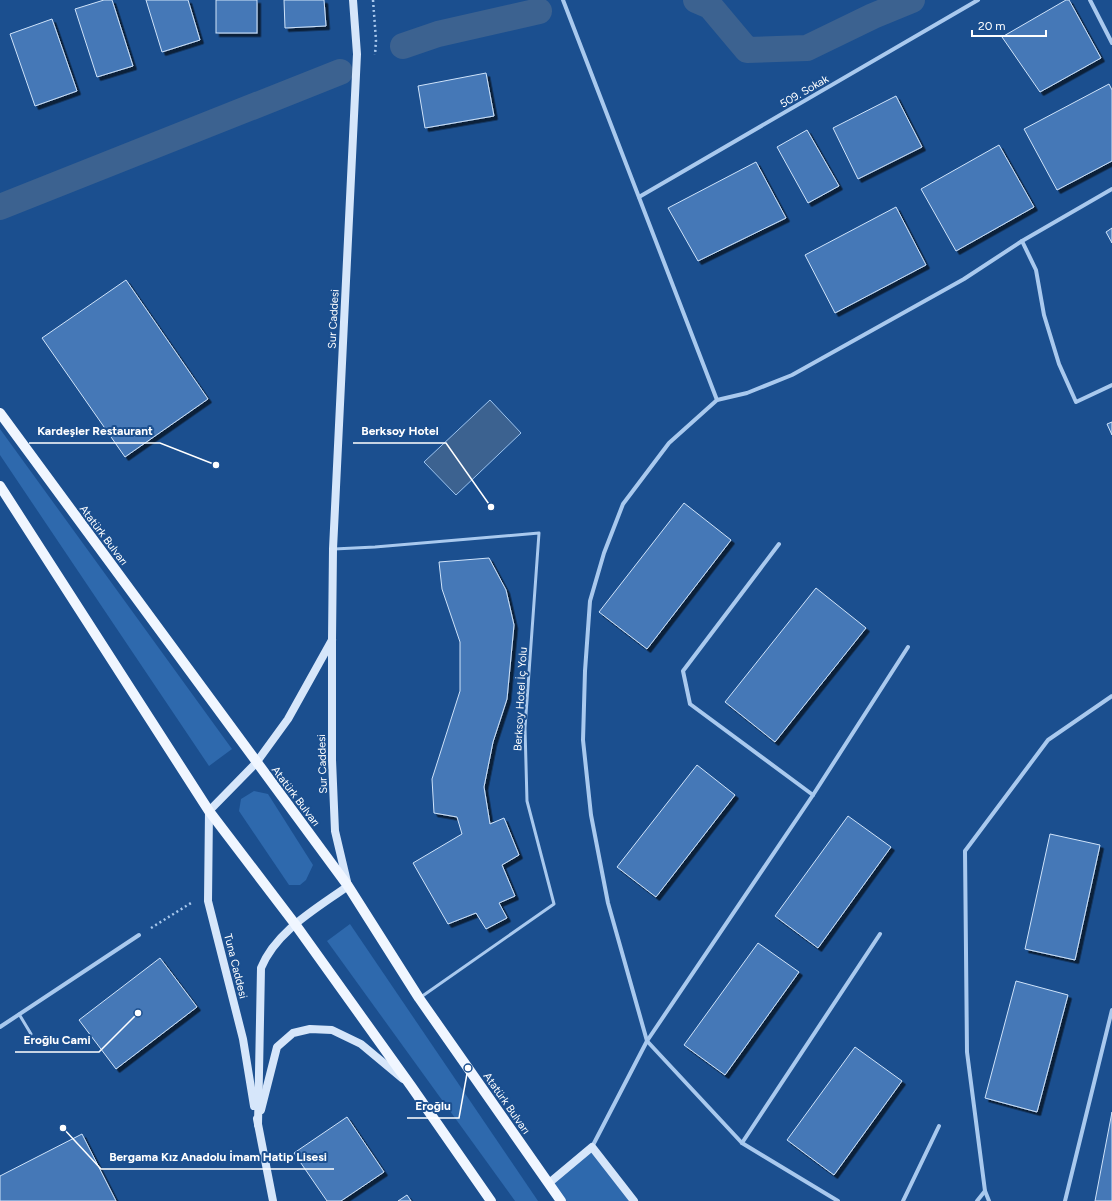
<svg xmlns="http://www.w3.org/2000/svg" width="1112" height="1201" font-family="Figtree,sans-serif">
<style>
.green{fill:#2e69ad}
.water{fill:#3c6290;stroke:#9cc4f0}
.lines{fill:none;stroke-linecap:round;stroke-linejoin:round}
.canal{stroke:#3c6290;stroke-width:26}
.building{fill:#4478b7;stroke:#cfe3fa;filter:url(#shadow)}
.path{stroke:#a9c9ee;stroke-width:2.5;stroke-dasharray:2 3;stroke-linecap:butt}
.service{stroke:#a9c9ee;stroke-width:3}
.minor{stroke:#a9c9ee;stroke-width:4}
.secondary{stroke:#d6e6fa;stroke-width:8}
.primary{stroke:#f0f6ff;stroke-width:10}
.labels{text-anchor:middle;stroke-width:4;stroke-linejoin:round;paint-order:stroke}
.street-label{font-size:11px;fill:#fff;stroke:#1b4f8f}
.leader{fill:none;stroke:#fff;stroke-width:1.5}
.callout-dot{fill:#fff;stroke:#1b4f8f;stroke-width:1.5}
.callout-label{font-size:12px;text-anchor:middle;font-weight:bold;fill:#fff;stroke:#1b4f8f;stroke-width:4;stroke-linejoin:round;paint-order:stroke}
</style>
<defs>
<filter id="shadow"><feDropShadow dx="3.5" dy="3.5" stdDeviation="0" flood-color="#0009"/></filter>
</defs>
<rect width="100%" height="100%" fill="#1b4f8f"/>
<g class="green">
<polygon points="0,429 232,749 209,766 0,455"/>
<polygon points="254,791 268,794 313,865 306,880 300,885 289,885 239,811 241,799"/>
<polygon points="350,924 538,1201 515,1201 327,941"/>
<polygon points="592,1147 634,1201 561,1201 549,1183"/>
</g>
<polygon class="water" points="490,400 521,433 456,495 424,462"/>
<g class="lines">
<g class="canal">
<polyline points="696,0 710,6 747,50 807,48 873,16 912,0"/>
<polyline points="403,46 438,34 539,11"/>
<polyline points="0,207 340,72"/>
</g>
</g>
<g class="building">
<polygon points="104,0 112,0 133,66 97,77 75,9"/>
<polygon points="146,0 188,0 200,40 162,52"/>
<rect x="216" y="0" width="41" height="33"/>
<polygon points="284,0 324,0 326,26 285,28"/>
<polygon points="1066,0 1069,0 1101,58 1040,92 1002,37"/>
<polygon points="52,19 77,91 35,106 10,34"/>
<polygon points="486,73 494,116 425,128 418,86"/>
<polygon points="1109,84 1112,90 1112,161 1057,190 1024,129"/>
<polygon points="896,96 922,147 858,179 833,128"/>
<polygon points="807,130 839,186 808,203 777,147"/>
<polygon points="999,145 1034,207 956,251 921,189"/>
<polygon points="756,162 786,218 698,261 668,208"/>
<polygon points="896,207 926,265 835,313 805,255"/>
<polygon points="1112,228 1112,243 1106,232"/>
<polygon points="126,280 208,399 125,457 42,338"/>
<polygon points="1112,422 1112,435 1107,424"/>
<polygon points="684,503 731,540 647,649 599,612"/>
<polygon points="489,558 506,590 514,625 507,699 493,742 484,787 490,824 504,818 519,855 502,865 515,896 499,903 507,918 486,929 476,913 448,924 413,863 462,834 457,817 434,813 432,779 460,691 460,642 442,589 439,562"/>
<polygon points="816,588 866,628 775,742 725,702"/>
<polygon points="697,765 735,795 656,897 617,867"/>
<polygon points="848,816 891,847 818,948 775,916"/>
<polygon points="1050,834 1100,845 1075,960 1025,949"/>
<polygon points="758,943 799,972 725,1075 684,1045"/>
<polygon points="160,958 197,1007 116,1069 79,1020"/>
<polygon points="1016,981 1068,995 1037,1112 985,1098"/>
<polygon points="855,1047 902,1081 834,1175 787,1140"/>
<polygon points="1112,1112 1112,1201 1095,1201"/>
<polygon points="347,1117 384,1172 341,1201 327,1201 294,1153"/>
<polygon points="82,1134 116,1201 0,1201 0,1176"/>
<polygon points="407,1195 411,1201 398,1201"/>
</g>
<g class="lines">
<g class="path">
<polyline points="373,0 376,40 375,55"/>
<polyline points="151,928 191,903"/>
</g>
<g class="service">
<polyline points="334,549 375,547 539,533 525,728 527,801 554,904 421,997"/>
<polyline points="19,1014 31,1034"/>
</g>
<g class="minor">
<polyline points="563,0 717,400"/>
<polyline points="1090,0 1112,43"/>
<polyline points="639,197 978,0"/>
<polyline points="1022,241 1112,189"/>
<polyline points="779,544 683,671 690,704 813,795"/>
<polyline points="0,1027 139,935"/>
<polyline points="742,1143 880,934"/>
<polyline points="592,1147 647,1041 813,795 908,647"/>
<polyline points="838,1201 742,1143 647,1041 608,903 591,815 583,740 585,671 590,601 604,553 623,504 669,443 717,400 747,393 792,375 964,279 1022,241 1036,270 1044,315 1059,364 1076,402 1112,385"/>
<polyline points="903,1201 939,1126"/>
<polyline points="977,1201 985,1191"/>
<polyline points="989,1201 985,1191 967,1052 965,851 1048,740 1112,696"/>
<polyline points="1065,1201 1112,1010"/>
</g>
<g class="secondary">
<polyline points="254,1106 243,1039 208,901 209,811 256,763 288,719 332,640"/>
<polyline points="261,1110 277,1047 293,1033 310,1029 332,1030 361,1044 403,1079"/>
<polyline points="257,1119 273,1201"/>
<path d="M258 1125 261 968C276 931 316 909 348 886L335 831 332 760V639L333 549 357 54 353 0"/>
<polyline points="549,1183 592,1147 634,1201"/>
</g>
<g class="primary">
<polyline points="0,413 348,886 419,998 561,1201"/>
<polyline points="0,486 209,811 295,924 411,1086 491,1201"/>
</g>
</g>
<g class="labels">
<g class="street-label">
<text transform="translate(804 91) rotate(-30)" y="4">509. Sokak</text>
<text transform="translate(333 319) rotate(-87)" y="4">Sur Caddesi</text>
<text transform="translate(104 535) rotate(53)" y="4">Atatürk Bulvarı</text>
<text transform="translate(520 699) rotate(-87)" y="4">Berksoy Hotel İç Yolu</text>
<text transform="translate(322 764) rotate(-92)" y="4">Sur Caddesi</text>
<text transform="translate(296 796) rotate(53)" y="4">Atatürk Bulvarı</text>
<text transform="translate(236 966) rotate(76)" y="4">Tuna Caddesi</text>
<text transform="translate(507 1103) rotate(55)" y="4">Atatürk Bulvarı</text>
</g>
</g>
<path class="leader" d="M491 507L446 443H353M216 465L160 443H29M138 1013L99 1052H15M468 1068L459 1118H407M63 1128L101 1169H334"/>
<g class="callout-dot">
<circle cx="491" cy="507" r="4"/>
<circle cx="216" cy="465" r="4"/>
<circle cx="138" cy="1013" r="4"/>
<circle cx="468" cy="1068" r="4"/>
<circle cx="63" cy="1128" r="4"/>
</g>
<g class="callout-label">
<text x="400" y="435">Berksoy Hotel</text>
<text x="95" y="435">Kardeşler Restaurant</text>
<text x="57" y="1044">Eroğlu Cami</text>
<text x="433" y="1110">Eroğlu</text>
<text x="218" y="1161">Bergama Kız Anadolu İmam Hatip Lisesi</text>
</g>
<path d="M972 30v6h74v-6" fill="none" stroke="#ffffff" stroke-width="2"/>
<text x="978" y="30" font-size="12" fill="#ffffff" stroke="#1b4f8f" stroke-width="3" paint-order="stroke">20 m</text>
</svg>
